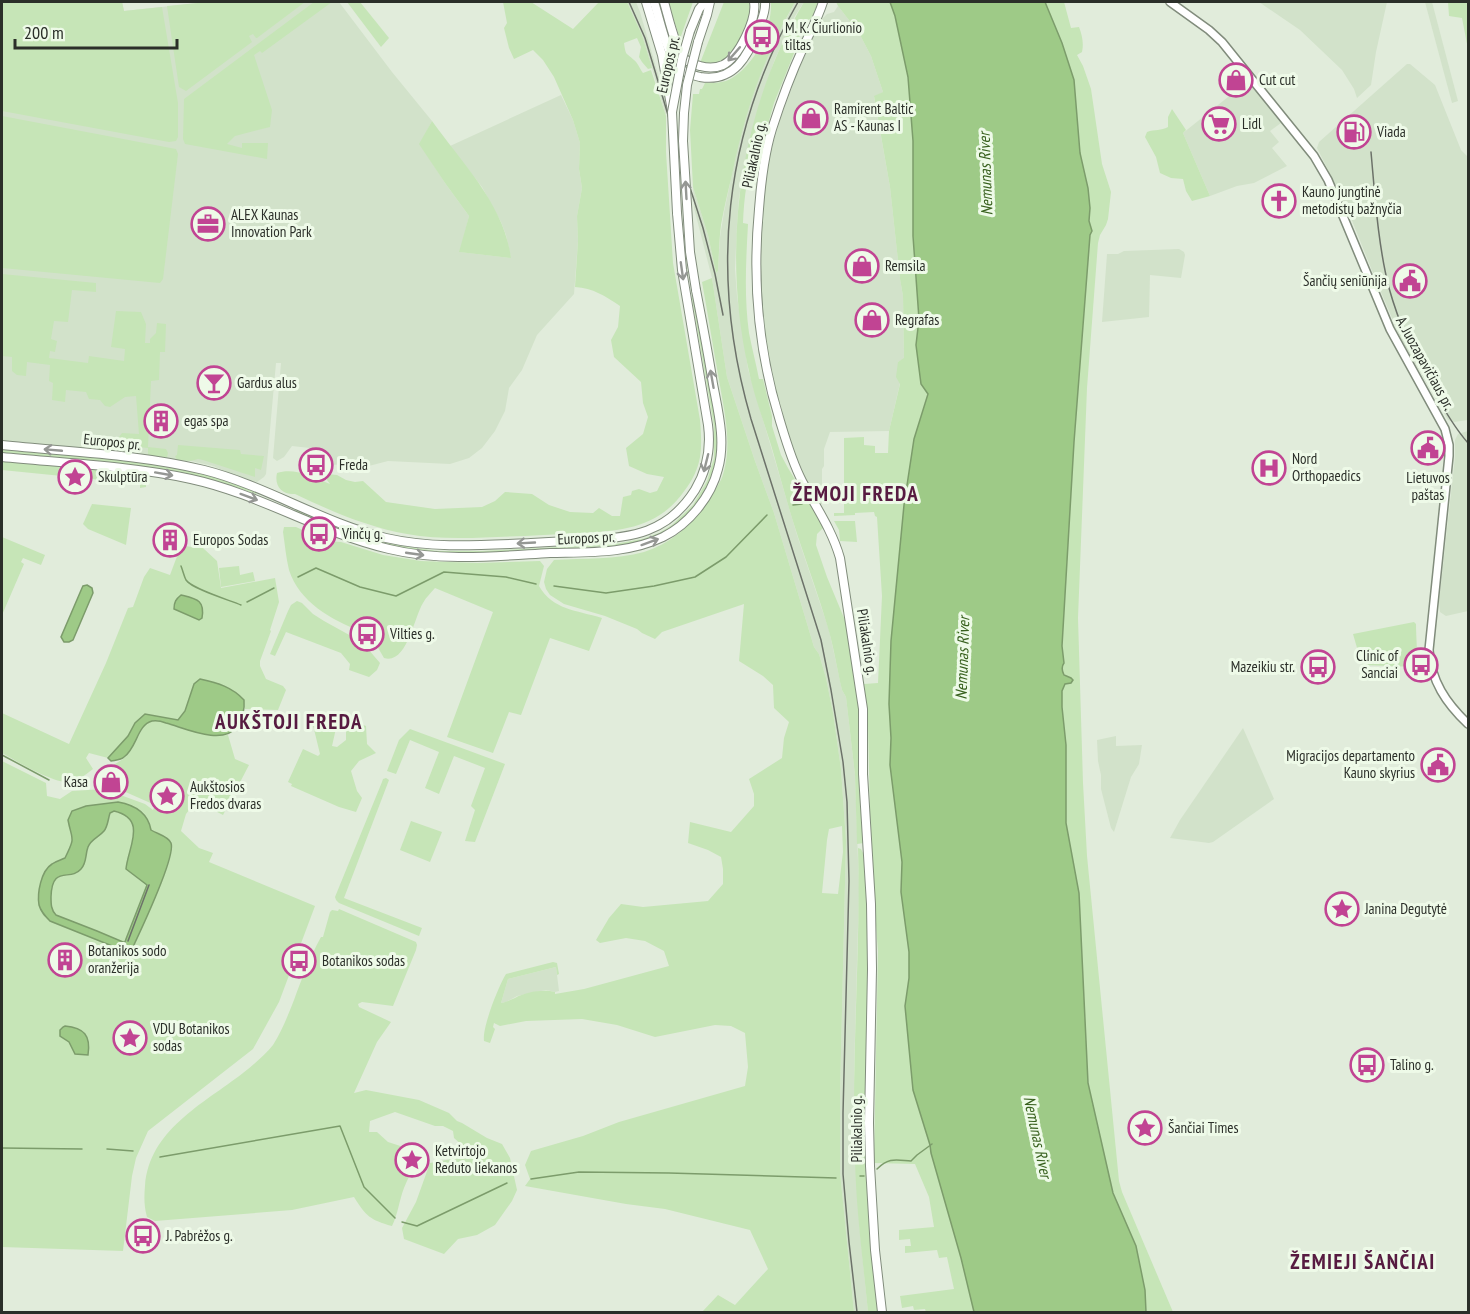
<svg xmlns="http://www.w3.org/2000/svg" width="1470" height="1314" font-family="'PT Sans Narrow',sans-serif">
<style>
.built{fill:#d2e2ca}
.green{fill:#c6e5b7;fill-rule:evenodd}
.water{fill:#9eca87;stroke:#7c9c6b;stroke-width:1.5;fill-rule:evenodd}
.lines{fill:none;stroke-linecap:round;stroke-linejoin:round}
.stream{stroke:#7c9c6b;stroke-width:1.5}
.secondary-casing{stroke:#818c7c;stroke-width:10}
.primary-casing{stroke:#818c7c;stroke-width:10}
.secondary{stroke:#fff;stroke-width:7}
.primary{stroke:#fff;stroke-width:8}
.rail{stroke:#6c7269;stroke-width:1.5}
.primary-bridge-casing{stroke:#818c7c;stroke-width:10;stroke-linecap:butt}
.primary-bridge{stroke:#fff;stroke-width:8}
.oneway{stroke:#959794}
.labels{text-anchor:middle;stroke-width:6;stroke-linejoin:round;paint-order:stroke}
.poi-label{font-size:15px;fill:#2b2f29;stroke:#eefae8;text-anchor:start}
.street-label{font-size:15px;fill:#2b2f29;stroke:#eefae8}
.water-label{font-size:16px;font-style:italic;fill:#37601d;stroke:#eefae8}
.district-label{font-size:21px;font-weight:bold;letter-spacing:1.5px;fill:#571b41;stroke:#eefae8}
</style>
<rect width="100%" height="100%" fill="#e1ecdb"/>
<g class="built">
<polygon points="2,2 122,2 124,11 208,2 339,2 392,72 432,121 420,144 445,183 469,216 460,252 511,258 506,235 501,222 482,187 450,146 561,95 573,120 580,143 579,169 582,188 577,216 578,241 574,294 537,335 522,370 509,388 505,411 495,431 482,448 469,458 450,464 388,461 361,468 345,465 316,464 310,448 292,446 284,457 277,461 273,458 281,363 276,363 266,474 264,477 257,482 229,473 213,466 191,461 2,442"/>
<polygon points="627,2 636,2 640,12 665,98 666,116 642,35"/>
<polygon points="795,2 804,2 795,16 775,59 764,90 747,153 739,197 737,224 735,269 737,296 748,369 797,535 829,630 842,690 846,697 855,775 859,889 854,1071 859,1222 868,1312 854,1312 840,1172 840,1095 846,841 841,769 833,713 826,678 819,654 814,647 774,513 755,461 727,377 712,278 694,208 693,187 708,235 716,273 718,271 720,237 724,212 740,136 749,103 768,53"/>
<polygon points="1259,2 1387,2 1376,52 1371,85 1357,98 1354,89 1342,70 1300,30"/>
<polygon points="1425,2 1432,2 1458,101 1452,103"/>
<polygon points="838,6 859,33 871,56 883,92 874,97 890,187 900,279 903,296 904,359 898,362 900,383 889,431 830,432 824,449 824,466 822,469 822,505 800,469 783,419 774,382 761,328 759,246 765,182 770,154 781,117 798,71 822,19 827,14 834,12"/>
<polygon points="1407,64 1410,64 1435,85 1461,150 1468,157 1468,420 1454,422 1448,420 1400,337 1375,278 1347,208 1317,148 1319,142"/>
<polygon points="1248,81 1281,123 1270,131 1279,142 1272,148 1287,166 1254,183 1237,186 1210,196 1183,133"/>
<polygon points="1179,249 1184,252 1185,255 1181,278 1150,275 1149,317 1102,322 1107,254 1118,254 1124,251"/>
<polygon points="1468,431 1468,611 1446,616 1440,612 1439,602 1455,457 1455,440 1458,434"/>
<polygon points="1243,728 1274,799 1213,842 1209,843 1170,838 1180,820"/>
<polygon points="1116,736 1116,746 1142,745 1139,764 1131,777 1114,832 1111,828 1101,789 1101,775 1098,761 1097,740"/>
<polygon points="556,967 559,991 555,992 546,990 517,996 506,1002 501,1003 508,979"/>
</g>
<g class="green">
<polygon points="2,2 122,2 124,11 162,7 178,103 178,137 176,141 169,142 2,111"/>
<polygon points="208,2 305,2 257,38 256,38 253,34 249,36 252,42 186,91 179,87 167,6"/>
<polygon points="314,2 332,2 262,53 260,51 254,55 272,110 270,127 235,136 227,144 242,148 242,143 268,143 267,159 185,144 183,139 184,99"/>
<polygon points="347,2 360,2 389,38 381,47"/>
<path d="M503 2H531L573 29 599 2H627L642 35 652 68 648 69 642 62 639 57 641 47 637 38 624 43C626 57 626 52 634 60 638 63 640 69 643 73L651 70 666 116V152L673 263 700 420C701 433 702 445 700 457 698 469 692 481 685 490 659 528 622 531 580 533 562 534 544 535 525 536 486 537 445 541 407 534 367 527 331 511 295 494 282 495 274 486 277 473 294 467 314 477 330 484L327 480V474L337 475 346 480 355 482 363 481 386 502 435 509 482 507 495 501 505 492 532 494 549 505 570 512 593 513 599 508 612 516H620L623 497 631 495 632 491 639 489 650 493 657 491 664 477 647 474 629 466 626 448 643 434 648 417 643 403 641 382 614 357 611 340 618 327 620 306C605 296 593 288 575 287L578 241 577 216 582 188 579 169 580 143 573 120 554 77 543 60 533 50 514 59 509 48 504 28 507 23Z"/>
<polygon points="668,2 693,2 680,39"/>
<path d="M724 2H750C752 19 736 56 719 62 713 65 706 63 700 63Z"/>
<path d="M771 2H795C763 58 745 111 732 175 728 191 724 208 721 225 719 240 719 256 718 271L716 273 708 235 693 187 690 130 693 94H699L700 89H702L705 83C714 83 724 83 732 78 756 63 772 29 771 2Z"/>
<path d="M804 2H818L813 17 807 21 802 28 795 51 774 103 762 146 756 149C747 173 744 198 743 223L748 224C746 260 744 297 749 333 752 348 756 364 759 379H763L772 416V426L781 455 788 468 824 527 817 534 816 545 827 577 849 630 861 709 864 843 857 844 855 775 846 697 842 690C837 669 834 648 828 628 819 597 808 567 798 537 788 507 780 476 771 445 763 419 753 393 748 367 721 244 740 110 804 2Z"/>
<polygon points="836,2 890,2 895,16 908,77 913,141 913,236 919,319 916,345 928,393 914,439 891,641 889,704 902,862 901,892 909,952 909,978 905,1007 913,1090 930,1145 931,1153 961,1258 974,1312 926,1312 925,1309 914,1310 913,1306 902,1308 900,1296 954,1289 947,1257 939,1258 937,1250 905,1253 905,1246 911,1246 910,1239 899,1240 899,1230 934,1227 929,1197 915,1164 874,1163 878,951 871,861 868,724 864,684 878,683 882,596 877,517 875,516 874,512 855,513 855,515 834,516 834,513 844,513 844,438 864,437 864,445 875,446 875,453 888,453 889,431 900,384 896,377 898,362 904,358 903,296 900,279 890,187 874,96 883,92 871,56 859,33 838,6"/>
<path d="M1045 2H1064L1071 28 1079 27C1082 35 1084 43 1082 52L1077 55 1083 66 1091 89 1102 164 1111 192 1108 219 1106 225 1100 235 1098 243 1087 388 1078 618 1083 783 1087 856 1119 1181 1122 1192 1173 1312H1146L1145 1290 1136 1246 1113 1193 1088 1083 1079 893 1066 823V745L1062 707V691L1065 684 1071 679C1064 676 1059 670 1064 663L1062 646 1074 442 1090 235 1092 230 1089 221 1090 208 1088 188 1080 153 1074 80 1062 43Z"/>
<polygon points="1448,2 1468,2 1468,49 1462,18 1449,16"/>
<path d="M1172 109 1186 130 1183 133 1210 196 1192 201 1186 191 1183 179 1171 178 1160 173 1156 157 1145 137 1147 132C1155 129 1161 131 1168 127V117Z"/>
<polygon points="2,116 176,149 178,154 163,279 160,283 2,268"/>
<path d="M432 121C462 163 504 204 511 258L459 252 469 216 445 183 419 144Z"/>
<polygon points="2,274 96,283 96,292 72,290 68,322 54,321 51,339 57,341 55,352 50,351 49,358 88,363 89,356 124,361 125,349 111,347 116,311 141,312 146,324 145,343 150,343 150,339 156,333 157,323 166,324 165,352 160,352 159,380 151,381 148,447 166,449 168,453 167,457 148,456 148,448 108,444 108,441 116,441 122,433 139,434 136,396 125,397 110,407 105,406 100,400 89,399 86,392 66,390 65,402 52,400 53,383 49,381 50,365 27,362 26,376 17,375 12,371 12,357 2,356"/>
<path d="M712 278 727 377 755 461 774 513 814 647 819 654 826 678 833 713 841 769 846 841 840 1095V1172L854 1312H702L718 1295 735 1305 768 1269 750 1230 665 1209 626 1204 525 1186 530 1179 525 1165 531 1151 583 1136 619 1122 745 1086 748 1067 745 1033 731 1026 715 1025 655 1037 617 1025 582 1019 526 1021 500 1026 494 1023 493 1027 495 1029 490 1043 484 1041C482 1028 498 987 506 974L553 962 557 963 559 974 557 975 556 967 508 979 501 1003C507 1002 510 1000 515 998 526 992 543 989 555 992V994L584 989 669 966 664 951 645 941 626 938 600 943 596 940 609 918 621 904 643 907 708 901 723 884V869L721 857 708 850 688 843 690 822 731 832 754 806V794L749 779 782 758 784 738 789 722 774 708 773 685 763 676 739 661 744 604 662 632 655 639 642 633 637 629 605 616 564 604 550 595 546 589 544 582 547 569 554 560C583 558 616 560 644 552 669 544 690 527 704 506 712 494 721 484 724 471 732 441 724 410 719 380 713 347 708 315 702 282ZM842 826 843 852 838 894 822 893 827 840 829 829Z"/>
<path d="M692 298H693C700 332 706 367 712 402 715 418 719 435 717 452 710 502 674 537 624 545L480 553H451L423 551 404 549 366 540 334 529 295 512V509L347 532 367 538 408 547 438 551H482L615 544 642 539 659 533 672 525 693 505 707 481 714 458V426Z"/>
<polygon points="178,445 240,450 241,454 264,456 261,470 255,468 255,477 203,460 198,459 191,461 178,460 177,460 175,456 177,455"/>
<polygon points="2,448 149,462 174,466 214,477 256,491 256,494 230,485 173,472 2,454"/>
<polygon points="2,460 77,467 80,469 81,473 79,481 71,481 72,477 2,470"/>
<polygon points="94,469 142,474 146,478 146,487 140,488 140,484 91,479 90,483 86,482 85,479 89,471"/>
<polygon points="92,504 131,508 126,545 88,529 83,524"/>
<polygon points="834,521 855,521 857,542 840,541 839,530"/>
<path d="M284 527H296L327 541 341 542 383 555 421 561 478 563 540 561 544 566 539 586C553 610 576 610 602 618L589 651 550 638 521 715 509 712 493 753 447 737 493 612 435 588C431 593 426 597 423 603 414 617 407 665 384 658L377 646 370 638 374 634 363 626 360 631C332 620 299 602 289 570 286 558 285 545 283 532Z"/>
<polygon points="2,537 45,555 41,565 23,558 21,562 24,564 2,615"/>
<path d="M183 546 203 548 217 561 221 588 275 578 279 602 270 630 271 631 260 661V666L266 679 283 686 286 690 278 710 245 709 244 700 194 684 185 711 178 720 145 714 135 723 128 736 108 758 89 753 86 758 93 769C85 775 78 781 68 782 53 783 16 761 2 753V713L69 744 106 663 128 608 133 607 144 577 150 568 170 575 176 559Z"/>
<polygon points="239,566 240,575 253,572 255,581 221,587 219,568"/>
<polygon points="297,601 302,603 313,614 324,621 362,642 380,663 377,670 369,677 349,670 350,664 341,653 286,632 275,656 270,654 288,611 291,605"/>
<path d="M1414 622 1416 624C1416 638 1418 653 1416 667L1362 665 1353 634Z"/>
<polygon points="313,713 333,720 337,724 332,746 337,747 346,740 346,731 351,720 366,726 367,744 376,753 359,761 351,771 357,791 362,798 356,812 339,807 291,786 292,784 288,782 303,749 318,756 320,754 311,717"/>
<polygon points="155,720 217,736 228,735 235,759 249,765 223,815 196,801 186,814 181,831 199,848 213,853 209,862 315,906 279,1002 253,1049 148,1131 136,1158 132,1176 123,1251 2,1247 2,1312 2,761 46,783 47,796 60,799 72,791 104,789 145,804 153,810 155,805 121,790 126,777 107,769 123,759 131,750 145,724"/>
<polygon points="410,729 505,764 475,842 465,841 475,810 471,806 485,768 454,756 439,794 425,788 439,752 410,740 396,774 387,771 399,740"/>
<polygon points="386,778 389,780 344,898 422,928 419,936 339,903 336,900 335,897 382,782 383,779"/>
<polygon points="411,821 442,832 430,862 400,850"/>
<path d="M858 848 861 849 864 855 868 922 872 1253 878 1312H868C863 1261 856 1210 855 1158 851 1055 861 951 858 848Z"/>
<path d="M339 909 416 942 417 945 416 950 393 1006 362 1002 358 1004 359 1007 391 1022 377 1042 354 1093 366 1090 419 1100 449 1113 457 1121 462 1123 487 1138 502 1144 510 1158 517 1190 512 1201 495 1225 477 1235 458 1239 444 1254 404 1239 402 1228 416 1202 430 1163 457 1158 464 1147 454 1138 453 1131 443 1126H435L395 1112 370 1121 369 1132H377L388 1142 425 1154C416 1164 409 1175 404 1188 399 1201 398 1214 392 1226 370 1220 366 1216 354 1197L292 1210 155 1221 147 1217C144 1206 144 1197 145 1186 149 1130 203 1104 243 1073 254 1064 264 1056 273 1045 282 1031 288 1015 294 1000 302 978 310 957 321 937H323L330 912 332 910 338 911Z"/>
</g>
<g class="water">
<path d="M890 2H1045L1062 43 1074 80 1080 153 1088 188 1090 208 1089 221 1092 231 1090 235 1074 442 1062 646 1064 663C1061 667 1062 671 1064 675L1071 678 1073 680 1071 683 1065 684 1062 691V707L1066 745V823L1079 893 1088 1083 1113 1193 1136 1246 1145 1290 1146 1312H974L961 1258 931 1153 930 1145 913 1090 905 1006 909 978V952L901 892 902 862 890 765 891 738 889 704 891 641 904 505 914 439 928 394 921 384 916 345 919 319 913 236V141L908 77 895 16Z"/>
<polygon points="87,585 92,588 93,593 73,640 69,642 64,642 61,637 82,588 83,586"/>
<path d="M181 595C197 599 205 600 202 618L199 620 174 609C174 602 176 599 181 595Z"/>
<path d="M200 679C218 683 232 687 244 700 245 710 242 719 237 727 222 746 185 728 166 723 161 721 157 720 152 721 137 725 137 748 124 757 121 760 116 760 111 761L108 758 128 736 135 723 145 714 178 720 185 711 194 684Z"/>
<path d="M118 802C135 805 148 813 151 830 157 834 168 836 171 843 176 856 140 932 132 949L127 952 50 921C45 916 41 912 39 905 37 893 41 871 52 864 56 861 61 860 65 858 76 836 72 841 68 820L72 811 86 806ZM114 811C148 819 128 847 126 869L147 885 126 939 125 942H123L97 931 56 915C51 910 51 904 51 897 52 864 70 882 81 869 87 863 85 855 88 847 91 839 99 837 104 831 108 826 108 819 110 813Z"/>
<path d="M65 1026C84 1028 91 1035 88 1055L75 1054 69 1042 60 1036V1030L63 1027Z"/>
</g>
<g class="lines">
<g class="stream">
<polyline points="893,499 904,499"/>
<polyline points="793,505 802,504"/>
<path d="M181 566C183 571 184 576 186 580 192 589 229 600 241 605"/>
<polyline points="298,577 316,568 360,587 396,596 444,572 506,577 536,584"/>
<polyline points="554,586 606,593 654,586 695,577 726,557 767,515"/>
<polyline points="247,602 274,588"/>
<polyline points="2,755 49,780"/>
<polyline points="2,1148 82,1149"/>
<polyline points="107,1149 133,1151"/>
<polyline points="160,1157 340,1126 364,1187 395,1218"/>
<path d="M877 1169C889 1157 896 1160 911 1161L917 1155 932 1144"/>
<polyline points="860,1176 864,1176"/>
<polyline points="531,1179 579,1172 669,1173 836,1178"/>
<polyline points="402,1222 417,1226 507,1183"/>
</g>
<g class="secondary-casing">
<path id="secondary" d="M1170 2 1209 30 1222 42 1314 156 1328 180 1390 329 1445 429 1449 445V456L1429 650C1431 681 1446 703 1468 724"/>
</g>
<g class="primary-casing">
<g id="primary">
<polyline points="646,2 662,55 672,111"/>
<path d="M654 2C660 20 666 53 679 67 684 73 692 75 700 77 734 83 748 56 759 28 762 19 766 11 765 2"/>
<path d="M664 2C668 15 675 48 684 58 688 62 695 65 700 66 707 68 716 68 723 65 739 57 757 19 754 2"/>
<path d="M823 2C818 18 810 32 803 48 791 74 781 101 772 129 764 155 761 182 759 209 752 283 758 351 780 421 786 441 792 462 802 481 816 507 832 530 840 558L863 709V774L871 904 872 969 869 1123 870 1166 875 1250 882 1312"/>
<polyline points="690,31 699,9 705,2"/>
<polyline points="698,42 707,15 710,2"/>
<path d="M2 445C68 452 139 454 204 470 267 486 323 523 386 538 434 549 482 545 531 543 549 542 567 541 585 540 632 538 668 533 695 490 707 470 711 448 708 425L682 270 677 213"/>
<path d="M2 457C64 463 130 466 191 479 260 494 320 533 389 549 442 562 497 556 550 553 588 552 628 554 663 537 689 524 711 497 718 469 726 441 718 411 713 384 708 352 702 321 696 290"/>
</g>
</g>
<use href="#secondary" class="secondary"/>
<use href="#primary" class="primary"/>
<g class="rail">
<polyline points="629,2 645,38 655,71 683,166 703,228 715,274 723,315"/>
<path d="M798 2C723 133 709 275 751 419L821 640 831 690 843 762 847 802 849 881 843 1113V1174L849 1242 857 1312"/>
<path d="M1371 152C1375 196 1378 245 1389 288 1399 324 1414 357 1433 389 1443 408 1454 427 1468 443"/>
<polyline points="128,941 149,885"/>
</g>
<g class="primary-bridge-casing">
<g id="primary-bridge">
<polyline points="677,213 672,112 682,59 690,31"/>
<polyline points="696,290 690,252 683,141 684,113 687,85 698,42"/>
</g>
</g>
<use href="#primary-bridge" class="primary-bridge"/>
</g>
<defs><path id="oneway-shaft" d="M-6 0H5M1.5-3L5.5 0L1.5 3" fill="none" stroke-width="1.6" stroke-linecap="round" stroke-linejoin="round" transform="scale(1.5)"/></defs>
<g class="oneway">
<use href="#oneway-shaft" transform="translate(734 54) rotate(131)"/>
<use href="#oneway-shaft" transform="translate(686 190) rotate(-93)"/>
<use href="#oneway-shaft" transform="translate(682 271) rotate(82)"/>
<use href="#oneway-shaft" transform="translate(712 379) rotate(-100)"/>
<use href="#oneway-shaft" transform="translate(53 450) rotate(-175)"/>
<use href="#oneway-shaft" transform="translate(706 463) rotate(104)"/>
<use href="#oneway-shaft" transform="translate(164 474) rotate(10)"/>
<use href="#oneway-shaft" transform="translate(249 497) rotate(20)"/>
<use href="#oneway-shaft" transform="translate(650 542) rotate(-20)"/>
<use href="#oneway-shaft" transform="translate(526 543) rotate(177)"/>
<use href="#oneway-shaft" transform="translate(415 554) rotate(8)"/>
</g>
<defs>
<g id="bus-ring" transform="scale(1.725)"><circle r="9.5" fill="#eefae8" stroke="#c14493" stroke-width="1.5"/><path d="M-5-6H5V4H4V6H2V4H-2V6H-4V4H-5ZM-3.5-4V0h7V-4ZM-3.5 1.2v1.5H-2V1.2ZM2 1.2v1.5H3.5V1.2Z" fill="#c14493"/></g>
<g id="shop-ring" transform="scale(1.725)"><circle r="9.5" fill="#eefae8" stroke="#c14493" stroke-width="1.5"/><path d="M-5-2.5h2.3a2.7 3.5 0 0 1 5.4 0H5L5.5 6h-11ZM-1.5-2.5h3a1.5 2.3 0 0 0-3 0Z" fill="#c14493"/></g>
<g id="supermarket-ring" transform="scale(1.725)"><circle r="9.5" fill="#eefae8" stroke="#c14493" stroke-width="1.5"/><path d="M-6-5.5h2.5l.6 2H6L4.5 2H-2.5L-4.4-4H-6ZM-1.5 3.2a1.3 1.3 0 1 0 .1 0ZM3 3.2a1.3 1.3 0 1 0 .1 0Z" fill="#c14493"/></g>
<g id="fuel-ring" transform="scale(1.725)"><circle r="9.5" fill="#eefae8" stroke="#c14493" stroke-width="1.5"/><path d="M-5.5-6h7V0h2V4h1.3V-2.5L3-4.5l.8-.8L6-3V5H2.5V1h-1V6h-7ZM-4.2-4.7v3.2H.2V-4.7Z" fill="#c14493"/></g>
<g id="church-ring" transform="scale(1.725)"><circle r="9.5" fill="#eefae8" stroke="#c14493" stroke-width="1.5"/><path d="M-1.2-6h2.4v3.5h3.3v2.4h-3.3V6h-2.4V-.1h-3.3v-2.4h3.3Z" fill="#c14493"/></g>
<g id="office-ring" transform="scale(1.725)"><circle r="9.5" fill="#eefae8" stroke="#c14493" stroke-width="1.5"/><path d="M-6-3h4V-5.5h4V-3h4V5H-6ZM-1-4.5V-3h2v-1.5ZM-6 0V1H6V0Z" fill="#c14493"/></g>
<g id="civic-ring" transform="scale(1.725)"><circle r="9.5" fill="#eefae8" stroke="#c14493" stroke-width="1.5"/><path d="M-.6-6.5H3V-4.5H.6V-3L4-1V1h2V6H-6V1h2V-1L-.6-3ZM-1.2 2.5V6h2.4V2.5Z" fill="#c14493"/></g>
<g id="bar-ring" transform="scale(1.725)"><circle r="9.5" fill="#eefae8" stroke="#c14493" stroke-width="1.5"/><path d="M-6-5H6L.8 .8V4.5H3.5V6h-7V4.5H-.8V.8Z" fill="#c14493"/></g>
<g id="building-ring" transform="scale(1.725)"><circle r="9.5" fill="#eefae8" stroke="#c14493" stroke-width="1.5"/><path d="M-4-6H4V6H1V3H-1V6H-4ZM-2.5-4.3h1.7v1.8h-1.7ZM.8-4.3h1.7v1.8H.8ZM-2.5-1h1.7V.8h-1.7ZM.8-1h1.7V.8H.8Z" fill="#c14493"/></g>
<g id="hospital-ring" transform="scale(1.725)"><circle r="9.5" fill="#eefae8" stroke="#c14493" stroke-width="1.5"/><path d="M-5-5h3v3.5h4V-5h3V5h-3V1.5h-4V5h-3Z" fill="#c14493"/></g>
<g id="sight-ring" transform="scale(1.725)"><circle r="9.5" fill="#eefae8" stroke="#c14493" stroke-width="1.5"/><path d="M0-6L1.8-2.2L6-1.7L2.9 1.2L3.7 5.4L0 3.3L-3.7 5.4L-2.9 1.2L-6-1.7L-1.8-2.2Z" fill="#c14493"/></g>
</defs>
<g fill-rule="evenodd">
<use href="#bus-ring" x="762" y="37"/>
<use href="#shop-ring" x="1236" y="80"/>
<use href="#shop-ring" x="811" y="118"/>
<use href="#supermarket-ring" x="1219" y="124"/>
<use href="#fuel-ring" x="1354" y="132"/>
<use href="#church-ring" x="1279" y="201"/>
<use href="#office-ring" x="208" y="224"/>
<use href="#shop-ring" x="862" y="266"/>
<use href="#civic-ring" x="1410" y="281"/>
<use href="#shop-ring" x="872" y="320"/>
<use href="#bar-ring" x="214" y="383"/>
<use href="#building-ring" x="161" y="421"/>
<use href="#civic-ring" x="1428" y="448"/>
<use href="#bus-ring" x="316" y="465"/>
<use href="#hospital-ring" x="1269" y="468"/>
<use href="#sight-ring" x="75" y="477"/>
<use href="#bus-ring" x="319" y="534"/>
<use href="#building-ring" x="170" y="540"/>
<use href="#bus-ring" x="367" y="634"/>
<use href="#bus-ring" x="1421" y="665"/>
<use href="#bus-ring" x="1318" y="667"/>
<use href="#civic-ring" x="1438" y="765"/>
<use href="#shop-ring" x="111" y="782"/>
<use href="#sight-ring" x="167" y="796"/>
<use href="#sight-ring" x="1342" y="909"/>
<use href="#building-ring" x="65" y="960"/>
<use href="#bus-ring" x="299" y="961"/>
<use href="#sight-ring" x="130" y="1038"/>
<use href="#bus-ring" x="1367" y="1065"/>
<use href="#sight-ring" x="1145" y="1128"/>
<use href="#sight-ring" x="412" y="1160"/>
<use href="#bus-ring" x="143" y="1236"/>
</g>
<g class="labels">
<g class="poi-label">
<text x="785" y="33">M. K. Čiurlionio<tspan x="785" dy="17">tiltas</tspan></text>
<text x="1259" y="85">Cut cut</text>
<text x="834" y="114">Ramirent Baltic<tspan x="834" dy="17">AS - Kaunas I</tspan></text>
<text x="1242" y="129">Lidl</text>
<text x="1377" y="137">Viada</text>
<text x="1302" y="197">Kauno jungtinė<tspan x="1302" dy="17">metodistų bažnyčia</tspan></text>
<text x="231" y="220">ALEX Kaunas<tspan x="231" dy="17">Innovation Park</tspan></text>
<text x="885" y="271">Remsila</text>
<text x="1387" y="286" text-anchor="end">Šančių seniūnija</text>
<text x="895" y="325">Regrafas</text>
<text x="237" y="388">Gardus alus</text>
<text x="184" y="426">egas spa</text>
<text x="1292" y="464">Nord<tspan x="1292" dy="17">Orthopaedics</tspan></text>
<text x="339" y="470">Freda</text>
<text x="98" y="482">Skulptūra</text>
<text x="1428" y="483" text-anchor="middle">Lietuvos<tspan x="1428" dy="17">paštas</tspan></text>
<text x="342" y="539">Vinčų g.</text>
<text x="193" y="545">Europos Sodas</text>
<text x="390" y="639">Vilties g.</text>
<text x="1398" y="661" text-anchor="end">Clinic of<tspan x="1398" dy="17">Sanciai</tspan></text>
<text x="1295" y="672" text-anchor="end">Mazeikiu str.</text>
<text x="1415" y="761" text-anchor="end">Migracijos departamento<tspan x="1415" dy="17">Kauno skyrius</tspan></text>
<text x="88" y="787" text-anchor="end">Kasa</text>
<text x="190" y="792">Aukštosios<tspan x="190" dy="17">Fredos dvaras</tspan></text>
<text x="1365" y="914">Janina Degutytė</text>
<text x="88" y="956">Botanikos sodo<tspan x="88" dy="17">oranžerija</tspan></text>
<text x="322" y="966">Botanikos sodas</text>
<text x="153" y="1034">VDU Botanikos<tspan x="153" dy="17">sodas</tspan></text>
<text x="1390" y="1070">Talino g.</text>
<text x="1168" y="1133">Šančiai Times</text>
<text x="435" y="1156">Ketvirtojo<tspan x="435" dy="17">Reduto liekanos</tspan></text>
<text x="166" y="1241">J. Pabrėžos g.</text>
</g>
<g class="street-label">
<text transform="translate(668 65) rotate(-77)" y="5">Europos pr.</text>
<text transform="translate(754 155) rotate(-78)" y="5">Piliakalnio g.</text>
<text transform="translate(1425 363) rotate(61)" y="5">A. Juozapavičiaus pr.</text>
<text transform="translate(112 442) rotate(6)" y="5">Europos pr.</text>
<text transform="translate(586 538) rotate(-3)" y="5">Europos pr.</text>
<text transform="translate(867 642) rotate(81)" y="5">Piliakalnio g.</text>
<text transform="translate(857 1129) rotate(-90)" y="5">Piliakalnio g.</text>
</g>
<g class="water-label">
<text transform="translate(985 174) rotate(-92)" y="6">Nemunas River</text>
<text transform="translate(962 658) rotate(-88)" y="6">Nemunas River</text>
<text transform="translate(1038 1137) rotate(78)" y="6">Nemunas River</text>
</g>
<g class="district-label">
<text x="856" y="501">ŽEMOJI FREDA</text>
<text x="289" y="729">AUKŠTOJI FREDA</text>
<text x="1363" y="1269">ŽEMIEJI ŠANČIAI</text>
</g>
</g>
<rect width="1470" height="1314" fill="none" stroke="#2b2f29" stroke-width="6"/>
<path d="M15 39v9h162v-9" fill="none" stroke="#2b2f29" stroke-width="3"/>
<text x="24" y="39" font-size="18" fill="#2b2f29" stroke="#eefae8" stroke-width="4.5" paint-order="stroke">200 m</text>
</svg>
